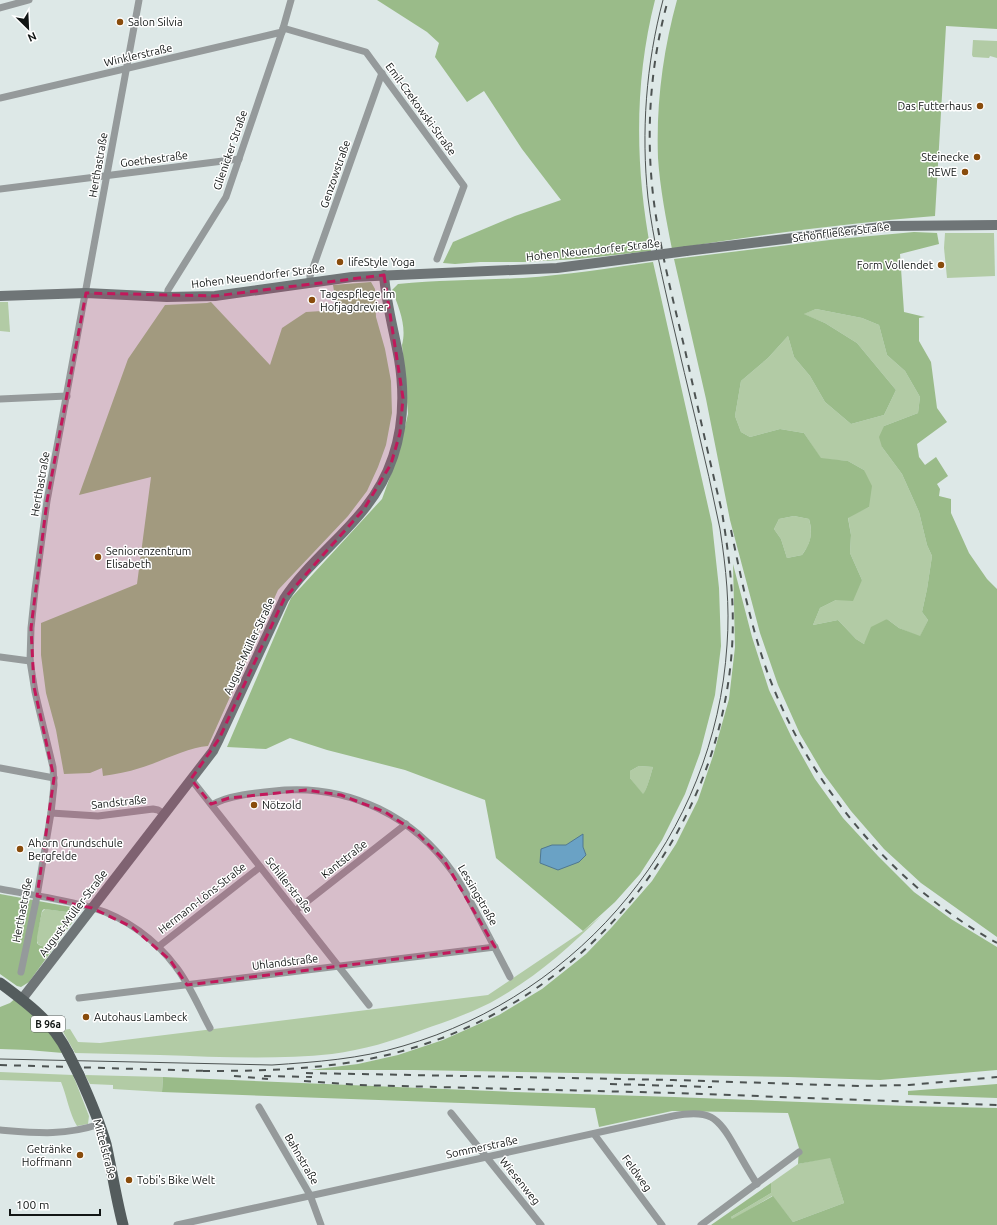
<svg xmlns="http://www.w3.org/2000/svg" width="997" height="1225" font-family="Ubuntu,sans-serif">
<style>
.green{fill:#b2cba5}
.forest{fill:#9abb89;fill-rule:evenodd}
.water{fill:#6aa2c5;stroke:#507890}
.lines{fill:none;stroke-linecap:round;stroke-linejoin:round}
.street{stroke:#959a9b;stroke-width:7}
.secondary{stroke:#6f7577;stroke-width:10}
.primary{stroke:#545c5d;stroke-width:11}
.tram{stroke:#4d5352;stroke-width:1}
.rail{stroke:#4d5352;stroke-width:2;stroke-dasharray:7 7;stroke-linecap:butt}
.secondary-bridge{stroke:#6f7577;stroke-width:10}
.primary-bridge{stroke:#545c5d;stroke-width:11}
.marked{fill:#c2185b;fill-opacity:0.2;stroke:#c2185b;stroke-width:3;stroke-dasharray:8 5;stroke-linejoin:round}
.poi-dot{fill:#894c0c;stroke:#fff;stroke-width:1.5}
.labels{text-anchor:middle;stroke-width:3;stroke-linejoin:round;paint-order:stroke}
.shield{fill:#fff;stroke:#595c5b;stroke-width:1}
.shield-label{font-size:10px;font-weight:bold;fill:#121615}
.poi-label{font-size:11px;fill:#121615;stroke:#fff;text-anchor:start}
.street-label{font-size:11px;fill:#121615;stroke:#fff}
</style>
<rect width="100%" height="100%" fill="#dde8e7"/>
<g class="green">
<polygon points="973,40 997,41 997,58 990,56 989,58 973,57 972,55"/>
<polygon points="945,233 994,233 995,276 947,278 944,248"/>
<polygon points="0,302 8,302 10,332 0,331"/>
<polygon points="816,309 862,318 879,325 887,355 905,371 920,397 918,413 884,426 882,447 902,474 919,512 927,545 932,556 927,589 922,612 928,620 920,637 899,628 887,619 864,644 856,639 838,620 813,625 820,608 836,600 862,580 850,553 851,535 848,517 869,507 864,470 848,461 821,459 804,433 780,429 750,437 741,432 735,416 741,381 768,358 788,336 794,357 810,376 825,402 851,424 884,415 896,390 857,343 825,323 803,314"/>
<path d="M794 516 809 519C813 534 811 543 802 555L787 558 781 539 774 529 779 519Z"/>
<path d="M639 766 653 767C651 773 647 790 643 795L630 778V771Z"/>
<polygon points="45,909 67,912 70,916 51,944 48,946 44,947 38,944 36,938 42,912"/>
<path d="M601 916C568 949 531 981 490 1003 468 1014 445 1022 422 1030 393 1041 363 1050 332 1054 275 1060 217 1057 160 1055 132 1054 103 1054 75 1053L62 1030 70 1029 78 1042 100 1043 488 995 583 931Z"/>
<path d="M0 1072 73 1075 89 1116 88 1124 77 1126C69 1113 67 1096 61 1082L0 1080Z"/>
<polygon points="85,1075 163,1077 162,1092 113,1089 113,1085 90,1084"/>
<polygon points="830,1157 844,1203 793,1222 772,1196 732,1220 731,1217 771,1193 771,1183 798,1164"/>
</g>
<g class="forest">
<path d="M377 0H655C634 82 635 168 651 251L578 259 523 262H480L455 264 443 263 453 242 515 216 561 200 522 149 484 91 467 102 435 57 439 43 427 32Z"/>
<path d="M677 0H997V29L946 26 935 216C846 223 759 235 672 249 666 219 660 188 658 158 656 104 663 51 677 0Z"/>
<path d="M914 232 937 233 939 244 900 254 904 312 925 317 919 318V341L931 362 937 408 947 422 917 444 919 457 925 465 936 457 948 476 937 484 940 489 939 496 951 499V513L969 553 987 579 997 589V937L921 883 884 849 851 811 823 773 800 734 778 685 760 633 730 520 706 399 674 259 838 239ZM816 309 862 318 879 325 887 355 905 371 920 397 918 413 884 426 879 437 882 447 902 474 919 512 927 545 932 556 927 589 922 612 928 620 920 636 899 628 887 619 871 627 864 644 856 639 838 620 813 625 820 608 836 600 853 601 862 580 850 553 851 535 848 518 869 507 872 486 864 470 848 461 821 458 804 433 780 429 750 437 741 432 735 416 741 381 768 358 788 336 794 357 810 376 825 402 851 424 884 415 896 390 857 343 825 323 804 314ZM794 516 809 519C813 533 811 543 802 555L787 558 781 539 774 529 779 519Z"/>
<path d="M653 262 712 524 719 588 721 646 715 695 700 753 685 794 662 840 640 874 615 902 583 931 496 858 485 800 405 770 327 750 290 738 266 749 227 747 291 598 382 499 399 452 408 414 402 345C407 326 399 308 392 290L398 284C439 280 481 280 523 278 566 275 610 268 653 262ZM639 766 653 767C651 773 647 790 643 794L630 778V771ZM583 835V847L586 855 552 845H566Z"/>
<path d="M371 282 375 289 376 317 385 349 391 381 392 413 386 445 378 467 367 491 348 516 278 590 208 746C188 747 161 762 140 768 128 772 116 774 103 776L102 768 90 773 64 774 56 730 46 693 41 655V623L137 584 151 477 79 495 128 359 165 305 207 303 211 302 270 365 282 328 306 312 337 310 333 285Z"/>
<polygon points="733,564 752,637 769,690 792,738 815,779 843,818 878,856 914,892 951,919 997,947 997,1070 880,1080 789,1077 414,1070 310,1070 358,1064 398,1055 443,1040 499,1015 542,989 586,954 612,927 652,881 676,844 698,800 713,756 729,699 735,647"/>
<path d="M0 894 82 909 29 982 21 987 17 986 0 974ZM44 909 67 912 70 916 51 944 45 947 39 945 37 943V937L42 911Z"/>
<polygon points="17,997 42,1018 63,1053 28,1050 0,1049 0,1007 10,1003"/>
<polygon points="163,1077 514,1092 674,1097 907,1106 997,1108 997,1225 711,1225 771,1183 771,1193 731,1217 732,1219 773,1196 793,1222 844,1203 830,1158 798,1164 799,1148 788,1113 672,1111 599,1127 595,1108 162,1092"/>
<polygon points="997,1084 997,1098 908,1095 908,1091"/>
</g>
<polygon class="water" points="583,834 583,847 586,855 579,862 558,870 540,863 541,849 552,845 566,845"/>
<g class="lines">
<g class="street">
<polyline points="0,8 29,0"/>
<polyline points="283,28 366,52 464,186 437,259"/>
<polyline points="0,98 282,32"/>
<polyline points="0,189 239,159"/>
<polyline points="310,282 310,276 382,73"/>
<polyline points="167,297 168,290 226,197 282,32 291,0"/>
<polyline points="0,399 67,396"/>
<polyline points="0,657 30,661"/>
<polyline points="0,768 54,778"/>
<polyline points="191,779 369,1005"/>
<path d="M212 805C229 794 265 792 285 790 351 786 414 817 452 871 461 883 468 897 475 910 487 933 499 955 510 977"/>
<polyline points="51,813 98,816 153,809 158,810 164,814"/>
<path d="M0 889C31 895 63 899 93 908 125 917 156 940 176 967 190 985 199 1008 210 1028"/>
<polyline points="295,911 406,824"/>
<polyline points="158,947 260,867"/>
<polyline points="21,972 37,896 51,813 54,785 53,767 35,692 30,661 31,628 35,590 47,501 139,0"/>
<polyline points="79,998 495,947"/>
<polyline points="259,1107 310,1195 321,1225"/>
<polyline points="451,1113 541,1225"/>
<path d="M0 1130C37 1133 64 1136 100 1124"/>
<polyline points="594,1134 662,1225"/>
<path d="M177 1225 673 1116C709 1109 718 1116 735 1147 742 1159 749 1172 757 1184"/>
<polyline points="701,1225 799,1152"/>
</g>
<g class="secondary">
<polyline points="686,251 890,226 997,225"/>
<polyline points="0,296 86,293 167,297 215,296 352,277 557,268 634,258"/>
<path d="M22 999 213 751 219 739 284 599C306 565 340 540 365 508 400 464 408 414 399 359 394 331 386 303 384 275"/>
</g>
<g class="primary">
<path d="M0 983C27 1003 53 1022 68 1053"/>
<path d="M79 1075C89 1097 99 1120 106 1144 112 1171 116 1198 123 1225"/>
</g>
<path class="tram" d="M0 1059 272 1065C316 1062 360 1059 403 1046 583 994 715 834 727 645 730 606 726 568 720 529 706 459 688 390 672 320 663 280 653 239 648 198 641 132 646 64 663 0"/>
<g class="rail">
<path d="M731 530C741 578 751 627 768 674 810 786 892 885 997 943"/>
<polyline points="0,1065 208,1071"/>
<path d="M203 1071C275 1071 347 1069 416 1047 587 994 714 838 731 660 736 610 730 562 722 512 709 458 697 404 685 350 674 304 662 257 655 210 645 141 649 68 668 0"/>
<polyline points="306,1073 673,1080 859,1086 909,1085 997,1077"/>
<polyline points="234,1076 268,1079"/>
<polyline points="264,1076 312,1077"/>
<polyline points="304,1081 359,1085 675,1093 997,1105"/>
<polyline points="610,1084 712,1087"/>
</g>
<polyline class="secondary-bridge" points="634,258 686,251"/>
<polyline class="primary-bridge" points="68,1053 79,1075"/>
</g>
<path class="marked" d="M384 275 403 398 400 433 391 464 364 509 284 599 219 739 191 779 211 804 229 798 306 790 341 795 385 812 416 832 444 860 495 947 187 985 170 960 132 927 92 908 37 896 54 778 34 687 31 628 47 501 86 293 215 296Z"/>
<g class="poi-dot">
<circle cx="120" cy="22" r="4"/>
<circle cx="980" cy="106" r="4"/>
<circle cx="977" cy="157" r="4"/>
<circle cx="965" cy="172" r="4"/>
<circle cx="340" cy="262" r="4"/>
<circle cx="941" cy="265" r="4"/>
<circle cx="312" cy="300" r="4"/>
<circle cx="98" cy="557" r="4"/>
<circle cx="254" cy="805" r="4"/>
<circle cx="20" cy="849" r="4"/>
<circle cx="86" cy="1017" r="4"/>
<circle cx="80" cy="1155" r="4"/>
<circle cx="129" cy="1180" r="4"/>
</g>
<g class="labels">
<rect class="shield" x="31" y="1016" width="34" height="16" rx="3"/>
<g class="shield-label">
<text x="48" y="1028">B 96a</text>
</g>
<g class="poi-label">
<text x="128" y="26">Salon Silvia</text>
<text x="972" y="110" text-anchor="end">Das Futterhaus</text>
<text x="969" y="161" text-anchor="end">Steinecke</text>
<text x="957" y="176" text-anchor="end">REWE</text>
<text x="348" y="266">lifeStyle Yoga</text>
<text x="933" y="269" text-anchor="end">Form Vollendet</text>
<text x="320" y="298">Tagespflege im<tspan x="320" dy="13">Hofjagdrevier</tspan></text>
<text x="106" y="555">Seniorenzentrum<tspan x="106" dy="13">Elisabeth</tspan></text>
<text x="262" y="809">Nötzold</text>
<text x="28" y="847">Ahorn Grundschule<tspan x="28" dy="13">Bergfelde</tspan></text>
<text x="94" y="1021">Autohaus Lambeck</text>
<text x="72" y="1153" text-anchor="end">Getränke<tspan x="72" dy="13">Hoffmann</tspan></text>
<text x="137" y="1184">Tobi's Bike Welt</text>
</g>
<g class="street-label">
<text transform="translate(138 55) rotate(-13)" y="4">Winklerstraße</text>
<text transform="translate(421 109) rotate(54)" y="4">Emil-Czekowski-Straße</text>
<text transform="translate(230 150) rotate(-71)" y="4">Glienicker Straße</text>
<text transform="translate(154 159) rotate(-7)" y="4">Goethestraße</text>
<text transform="translate(98 165) rotate(-80)" y="4">Herthastraße</text>
<text transform="translate(335 174) rotate(-71)" y="4">Genzowstraße</text>
<text transform="translate(841 232) rotate(-7)" y="4">Schönfließer Straße</text>
<text transform="translate(593 250) rotate(-6)" y="4">Hohen Neuendorfer Straße</text>
<text transform="translate(258 276) rotate(-7)" y="4">Hohen Neuendorfer Straße</text>
<text transform="translate(40 484) rotate(-80)" y="4">Herthastraße</text>
<text transform="translate(249 646) rotate(-65)" y="4">August-Müller-Straße</text>
<text transform="translate(119 802) rotate(-6)" y="4">Sandstraße</text>
<text transform="translate(344 859) rotate(-38)" y="4">Kantstraße</text>
<text transform="translate(289 885) rotate(52)" y="4">Schillerstraße</text>
<text transform="translate(478 895) rotate(60)" y="4">Lessingstraße</text>
<text transform="translate(202 898) rotate(-38)" y="4">Hermann-Löns-Straße</text>
<text transform="translate(22 910) rotate(-79)" y="4">Herthastraße</text>
<text transform="translate(73 913) rotate(-53)" y="4">August-Müller-Straße</text>
<text transform="translate(285 962) rotate(-7)" y="4">Uhlandstraße</text>
<text transform="translate(482 1147) rotate(-12)" y="4">Sommerstraße</text>
<text transform="translate(105 1149) rotate(75)" y="4">Mittelstraße</text>
<text transform="translate(302 1159) rotate(60)" y="4">Bahnstraße</text>
<text transform="translate(637 1173) rotate(54)" y="4">Feldweg</text>
<text transform="translate(520 1181) rotate(51)" y="4">Wiesenweg</text>
</g>
</g>
<g transform="translate(28 28) rotate(156)" stroke="#ffffff" stroke-width="3" paint-order="stroke">
<path d="M0-3L7 15L0 10L-7 15Z" fill="#121615"/>
<text y="-6" font-size="11" font-weight="bold" text-anchor="middle" fill="#121615">N</text>
</g>
<path d="M10 1209v6h90v-6" fill="none" stroke="#121615" stroke-width="2"/>
<text x="16" y="1209" font-size="12" fill="#121615" stroke="#ffffff" stroke-width="3" paint-order="stroke">100 m</text>
</svg>
